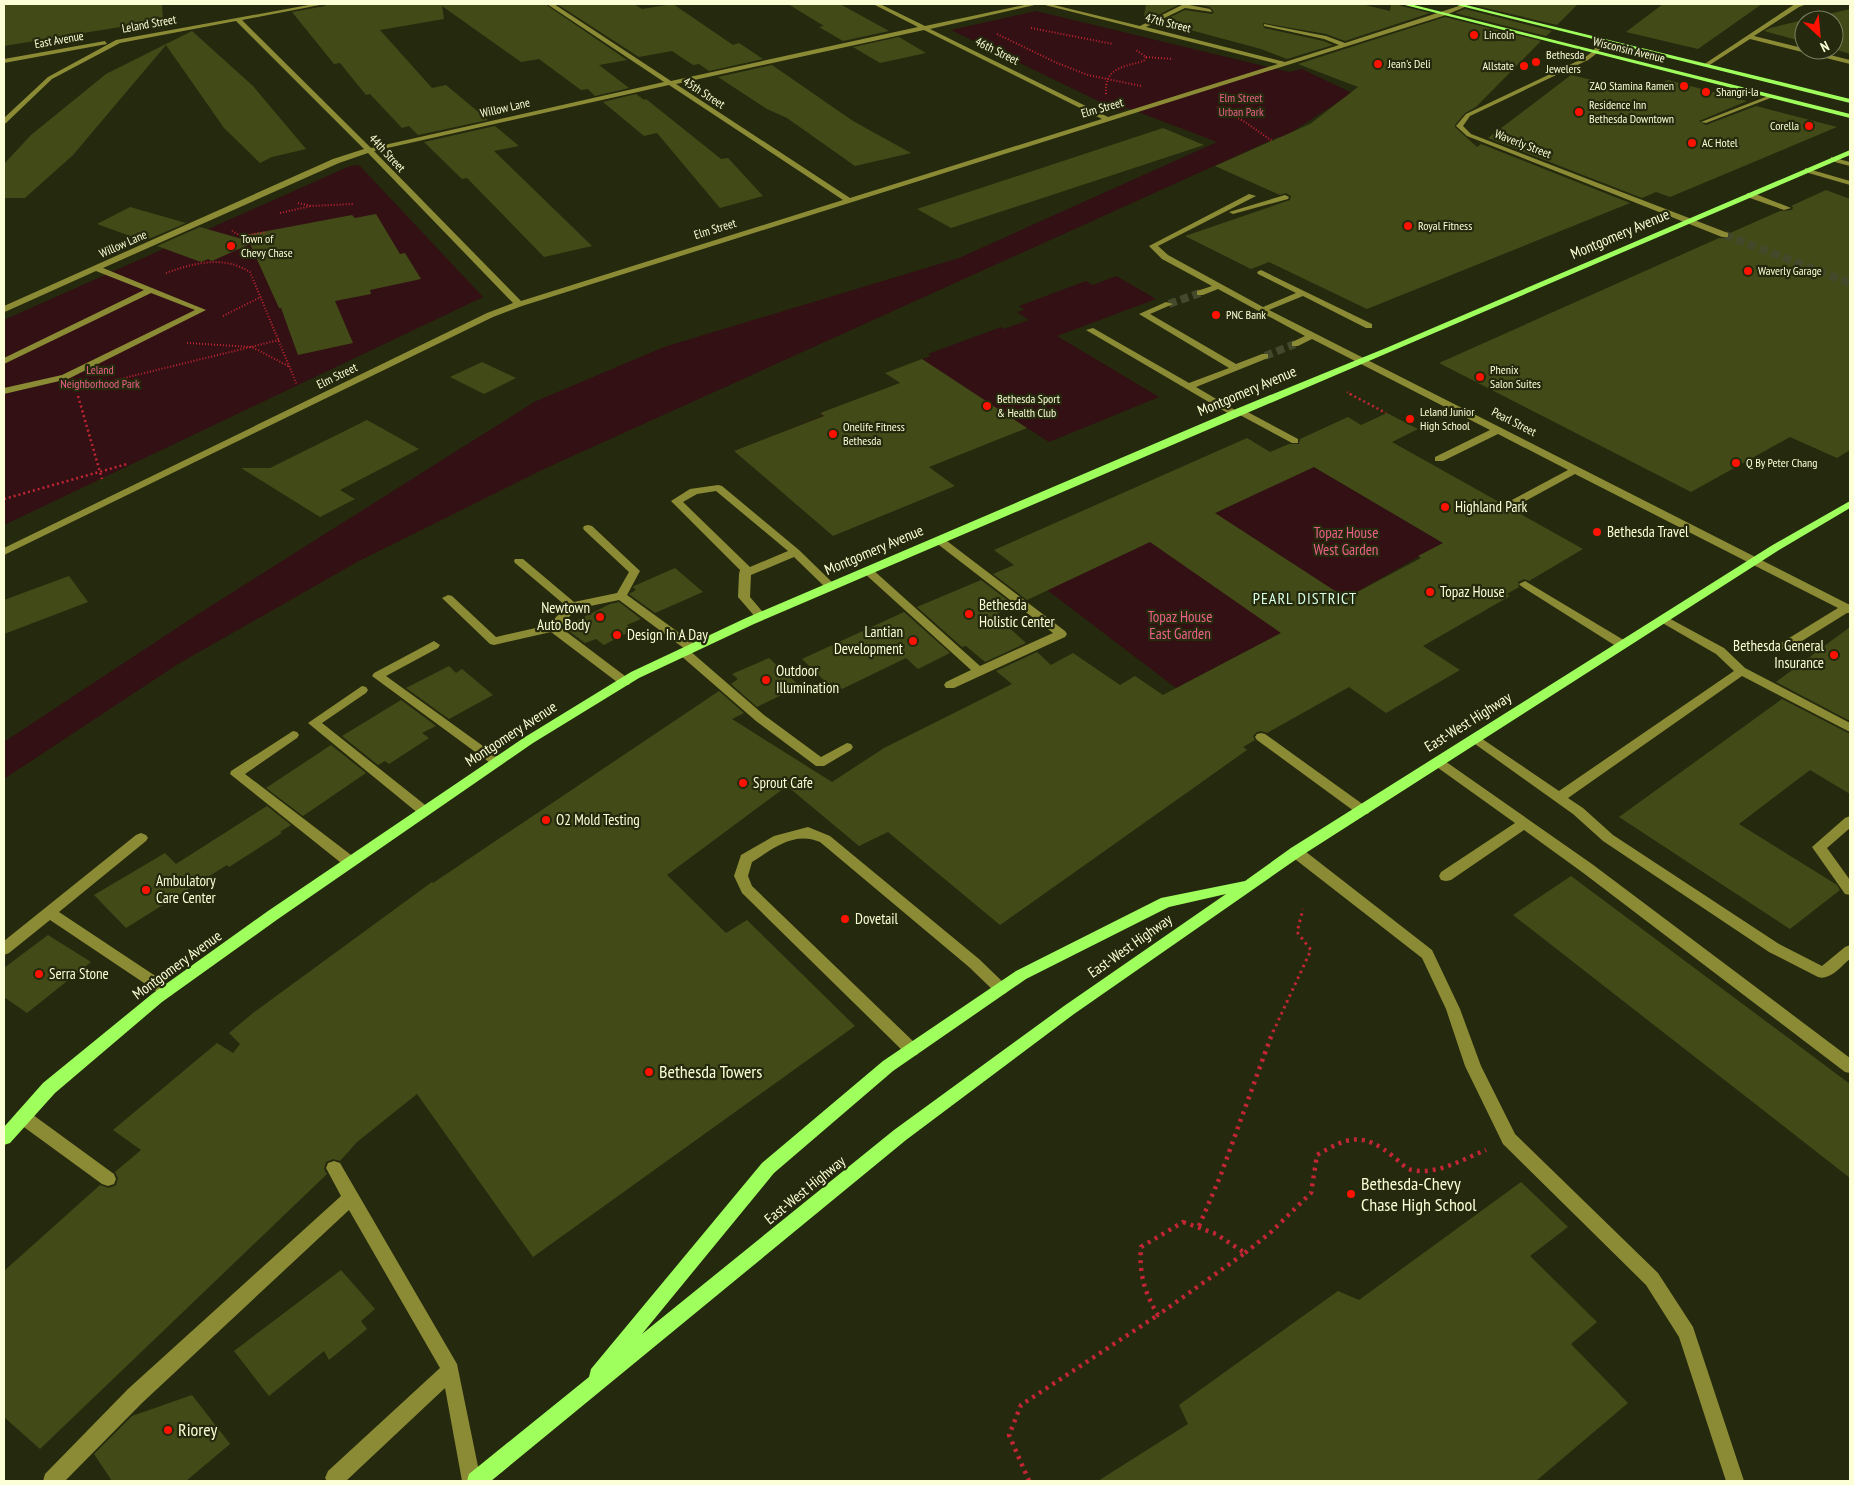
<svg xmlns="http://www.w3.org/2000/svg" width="1854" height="1485" font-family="'PT Sans Narrow',sans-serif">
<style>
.green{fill:#331013}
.building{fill:#424b18;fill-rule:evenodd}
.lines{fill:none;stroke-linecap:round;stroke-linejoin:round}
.minor-tunnel{stroke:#45492c;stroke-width:8;stroke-dasharray:8 4.5;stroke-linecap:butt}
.path-far3{stroke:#c22635;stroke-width:2;stroke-dasharray:1 2;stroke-linecap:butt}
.path-far2{stroke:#c22635;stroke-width:2.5;stroke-dasharray:2 3;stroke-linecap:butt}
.path-far1{stroke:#c22635;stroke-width:3;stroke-dasharray:2.5 4;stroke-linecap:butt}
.path{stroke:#c22635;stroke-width:4.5;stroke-dasharray:3 5;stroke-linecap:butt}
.minor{fill:#8b8b35;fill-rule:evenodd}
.major{fill:#9fff5c;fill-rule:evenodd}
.poi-dot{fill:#ff1201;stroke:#25290e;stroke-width:2}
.labels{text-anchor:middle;stroke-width:4.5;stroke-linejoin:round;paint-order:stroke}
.far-street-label{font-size:12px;fill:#fcffd5;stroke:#25290e}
.far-poi-label{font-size:12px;fill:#fcffd5;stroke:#25290e;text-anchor:start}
.far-park-label{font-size:12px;fill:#ea6087;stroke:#25290e}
.street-label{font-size:15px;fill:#fcffd5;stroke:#25290e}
.poi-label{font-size:15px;fill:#fcffd5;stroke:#25290e;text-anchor:start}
.park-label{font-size:15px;fill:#ea6087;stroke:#25290e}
.neighbourhood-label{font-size:16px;letter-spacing:1px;fill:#d7ffe5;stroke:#25290e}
.near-poi-label{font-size:18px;fill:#fcffd5;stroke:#25290e;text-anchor:start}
</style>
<rect width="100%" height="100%" fill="#25290e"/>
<g class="green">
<polygon points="1036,11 1289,72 1302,69 1352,93 1284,137 1278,137 546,468 357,562 178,664 4,779 4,742 195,616 534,402 664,347 959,258 1217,142 1128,108 1119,111 951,30"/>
<polygon points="356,165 360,166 483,297 4,525 4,320 350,166"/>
<polygon points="1116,276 1156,299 1057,336 1159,397 1049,442 1027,428 919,460 955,486 833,536 734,451 823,416 820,413 864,397 904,386 885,373 931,356 928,354 1001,327 1004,329 1029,320 1017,312 1025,310 1019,306 1086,281 1093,285"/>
<polygon points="1312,466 1443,543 1346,598 1212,515"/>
<polygon points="1152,541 1281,633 1176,688 1047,590"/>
</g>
<g class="building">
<polygon points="4,4 162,4 163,20 4,46"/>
<polygon points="327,4 545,4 627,60 599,65 629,88 595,96 588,89 581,90 539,59 521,62 442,6 444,19 380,30 432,88 446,85 488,120 418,135 409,126 402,128 370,94 366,95 340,63 334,64 292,12 325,6"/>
<polygon points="557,4 634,4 642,9 673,4 733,45 739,43 763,59 709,71 699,64 693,65 672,51 639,57"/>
<polygon points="788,4 840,4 889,31 843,41 819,27 824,26"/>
<polygon points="1146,4 1180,4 1152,18 1144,16"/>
<polygon points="1193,4 1361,4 1390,11 1391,4 1399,4 1401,6 1430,13 1345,41 1326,34 1263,23 1264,28 1323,41 1333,45 1287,59 1261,49 1183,28 1187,26 1164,20 1185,10 1212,14 1214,12 1210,7"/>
<polygon points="1469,4 1578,4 1557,25"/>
<polygon points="1663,4 1762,4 1698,49 1626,32"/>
<polygon points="1465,9 1552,31 1546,36 1455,13"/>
<polygon points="1850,9 1850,54 1834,49 1834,20 1804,20 1804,42 1764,31 1770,28"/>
<polygon points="1445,17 1541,41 1476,107 1465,113 1455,125 1455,127 1477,147 1481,144 1630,203 1367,309 1269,262 1251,269 1185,236 1290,200 1291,196 1286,193 1280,195 1215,166 1310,124 1358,87 1298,64"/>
<polygon points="192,31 253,86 306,149 272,157 260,163 224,128 166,45 73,155 25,198 4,198 4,164 31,135 106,74"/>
<polygon points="899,37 926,53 880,63 853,47"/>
<polygon points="772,65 853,121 911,153 855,166 787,118 767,109 718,77"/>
<polygon points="1571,75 1642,92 1668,80 1747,101 1699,121 1706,125 1756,106 1837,127 1670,197 1656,192 1642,198 1488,138"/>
<polygon points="636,94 644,100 646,99 721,159 728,158 763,196 720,208 657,133 644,136 603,102"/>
<polygon points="495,126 519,146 494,151 592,246 544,257 467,178 462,179 424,142"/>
<polygon points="1163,128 1204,145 951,228 917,209"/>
<polygon points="1826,190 1850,199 1850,450 1837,458 1790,437 1691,492 1439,363 1719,238 1729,238 1730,233 1780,211 1792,210 1793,207 1791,206"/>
<polygon points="130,207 186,223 144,241 97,224"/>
<polygon points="376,214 400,254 405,253 421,279 370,290 371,294 335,301 353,343 298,355 281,308 279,308 250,244 212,261 208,259 201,262 157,246 200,227 249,241 246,235 352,215 355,218"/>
<polygon points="922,359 1027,428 929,467 955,486 833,536 734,451 824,416 820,413 900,383 885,373"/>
<polygon points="482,362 516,378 484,394 450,377"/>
<path d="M1387 413 1418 429 1392 442 1583 549 1529 581 1524 579 1518 582 1519 587 1507 594 1510 596 1423 646 1460 670 1386 713 1349 687 1267 733 1261 731 1257 732 1253 736 1255 740 1243 747 1247 750 1000 925 888 832 859 846 787 786 667 875 726 933 747 920 855 1026 533 1257 417 1094 357 1142 340 1161 333 1159 326 1162 324 1169 327 1174 40 1449 4 1417V1271L100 1185 109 1188 116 1185 118 1178 115 1172 141 1150 113 1130 217 1043 233 1053 240 1044 229 1033 253 1013 432 882 433 883 719 691 744 713 732 719 832 782 884 748 1012 684 996 671 1037 652 1051 665 1073 653 1120 685 1135 676 1163 695 1281 633 1150 542 1027 600 993 574 1014 565 994 550 1247 438 1270 452 1289 444H1299L1300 439 1348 417 1361 425ZM1314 467 1443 543 1418 556 1421 558 1346 598 1215 513Z"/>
<polygon points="367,420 419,449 340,490 355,499 320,517 241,468 270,468"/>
<polygon points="675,568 703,592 655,613 629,594 636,590 633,587 634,586"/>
<polygon points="69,576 88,602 4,634 4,600"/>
<polygon points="981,580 1014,605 995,615 1026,643 985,662 966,646 962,647 917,607"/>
<polygon points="619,602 641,619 627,625 633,630 604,645 596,639 585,643 569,631 566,626 610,604"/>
<polygon points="904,612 950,653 918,669 906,658 842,689 833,682 829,685 802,659"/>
<polygon points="1850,627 1850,721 1776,682"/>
<polygon points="769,658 800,686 757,707 731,684 738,679 732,674"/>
<polygon points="449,666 456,673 462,669 493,695 449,719 406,688"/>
<polygon points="1782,699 1850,734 1850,794 1810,770 1739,824 1837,885 1840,890 1790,929 1619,817"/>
<polygon points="401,700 436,726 422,733 429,738 389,764 385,761 378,765 342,736"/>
<polygon points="331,745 366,773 303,816 266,788"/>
<polygon points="267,806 291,825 280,832 282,833 229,867 227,865 126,928 94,895 165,853 176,864"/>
<polygon points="1571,876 1850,1084 1850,1178 1513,915"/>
<polygon points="48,935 91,962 27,1013 4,997 4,968"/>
<polygon points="1521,1182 1568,1227 1530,1256 1597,1322 1571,1344 1628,1403 1536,1481 1098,1481 1188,1424 1179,1405 1338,1291 1359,1300"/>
<polygon points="341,1270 375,1309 361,1321 367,1329 329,1360 324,1351 269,1396 234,1351"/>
<polygon points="192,1395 230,1444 186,1481 112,1481 94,1454 132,1416"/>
</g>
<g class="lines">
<g class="minor-tunnel">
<polyline points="1725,235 1850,283"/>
<polyline points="1169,304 1200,293"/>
<polyline points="1265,356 1295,344"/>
</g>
<g class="path-far3">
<polyline points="1031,28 1113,44"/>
<polyline points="997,34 1057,63 1088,75 1141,86"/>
<polyline points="1146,57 1173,59"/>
<path d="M1106 94C1104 67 1124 67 1144 61L1146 57 1136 50"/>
<polyline points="1217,107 1245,122 1272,141"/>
<polyline points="298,203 311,206 353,204"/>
<polyline points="280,213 311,206"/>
<polyline points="232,231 241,236 266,232"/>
<path d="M166 273C194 263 223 255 250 272L297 385"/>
<polyline points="223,316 261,297"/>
<polyline points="187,343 252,347 290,367"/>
<polyline points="112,381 279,340"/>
<polyline points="1347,392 1352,395"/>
</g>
<g class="path-far2">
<polyline points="1350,394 1386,413"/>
<polyline points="78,396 102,479"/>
<polyline points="4,499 127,464"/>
</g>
<polyline class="path-far1" points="1273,1032 1311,950 1297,932 1303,909"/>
<g class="path">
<path d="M1183 1222 1216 1234 1245 1253 1158 1315C1144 1292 1139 1273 1141 1247Z"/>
<polyline points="1199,1226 1220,1177 1273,1031"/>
<path d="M1245 1253 1271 1232 1311 1193 1317 1155C1349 1136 1363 1132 1394 1157 1399 1161 1406 1169 1412 1170 1438 1175 1463 1159 1486 1150"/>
<polyline points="1029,1481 1009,1435 1021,1405 1158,1315"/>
</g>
<g class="minor">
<path d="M314 4H325L242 20 371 148 664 82 547 4H554L671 81 918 27 873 4H880L925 26 1029 4H1039L930 29 1108 117 1278 64 1041 4H1050L1140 26 1184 4 1210 9 1212 12 1185 8 1146 27 1285 62 1339 45 1324 39 1264 26V24L1326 36 1345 43 1462 5 1467 6 1446 15 522 306 493 317 4 555V548L487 313 513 303 368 153 339 163 103 268 206 310 68 379 4 394V388L62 375 195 310 151 293 4 364V358L144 290 96 271 7 311 4 312V306L333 159 364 149 236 21 120 43 52 79 6 123 4 124V118L48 77 116 40ZM924 30 1102 119 850 198 676 84ZM669 85 843 200 521 301 374 151Z"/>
<polygon points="1795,4 1807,4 1799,7 1754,36 1850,60 1850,64 1750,39 1708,66 1703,65"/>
<polygon points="1602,39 1607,40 1596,54 1588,60 1470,116 1463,126 1471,134 1728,233 1728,237 1722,237 1467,136 1456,126 1466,114 1584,58 1592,52"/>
<polygon points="105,41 107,44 4,63 4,59"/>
<polygon points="1768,96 1773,97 1706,123 1701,122"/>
<polygon points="1831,157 1850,162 1850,166 1831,161"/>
<polygon points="1805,168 1850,181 1850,185 1805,172"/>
<polygon points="1747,193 1753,193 1791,208 1784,210 1747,197"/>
<polygon points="1249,194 1256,196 1158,246 1168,255 1263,307 1296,293 1258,274 1257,272 1261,270 1372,324 1372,328 1366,328 1303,296 1269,310 1850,605 1850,613 1847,613 1789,649 1781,649 1779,646 1781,643 1838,608 1575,474 1518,505 1510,505 1509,503 1510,501 1568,470 1498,434 1443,461 1435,461 1435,457 1490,430 1312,339 1298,346 1292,346 1292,342 1305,336 1218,289 1203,295 1197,295 1197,291 1212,286 1162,259 1149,246"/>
<polygon points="1285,195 1289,197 1288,199 1233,214 1229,212"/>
<polygon points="1166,302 1173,304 1150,314 1236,364 1262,354 1268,354 1268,358 1196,387 1235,410 1242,409 1298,439 1298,443 1292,443 1238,414 1231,415 1086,330 1093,328 1189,383 1229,368 1139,314"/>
<path d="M718 485 722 486 799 550 835 585 837 587 835 589H827L794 557 751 575 750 597 767 617 765 619H757L738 597 739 574 740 570 671 501 690 489ZM716 491 788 551 750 567 683 502 697 494Z"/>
<polygon points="588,525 592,526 640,571 627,595 696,645 698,648 696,651 690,651 764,715 821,757 847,743 851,744 853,747 851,750 824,766 816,766 756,721 680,655 678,652 680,649 685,649 619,600 576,609 560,627 629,679 631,682 629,685 621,685 551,632 494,645 490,644 442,598 448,595 452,596 496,637 549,625 566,606 515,563 514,561 515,559 523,559 574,602 617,593 629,572 584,530 583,528 584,526"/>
<polygon points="939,537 943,538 1065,631 1067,634 1065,637 954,688 946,688 944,685 946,682 971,670 864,573 863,571 864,569 872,569 980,666 1053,633 935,542 934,540"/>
<polygon points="1525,581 1627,642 1629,645 1623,649 1619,648 1521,586 1519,584"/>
<path d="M1663 615 1724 648 1745 668 1850 723V732L1742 676 1568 798 1583 808 1613 835 1779 944 1822 966 1845 947 1850 945V959C1841 966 1830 981 1818 977L1769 952 1603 841 1573 814 1468 739 1474 735 1478 736 1559 791 1734 671 1716 654 1659 621 1657 619 1659 617Z"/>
<polygon points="434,641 440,645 438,648 386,676 501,759 503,762 501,765 493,765 372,676 374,673"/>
<polygon points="362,686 366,687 368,690 366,693 322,723 429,808 431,811 429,814 419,814 308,723"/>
<polygon points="293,731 297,732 299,735 297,738 245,774 355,858 357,862 355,866 345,866 230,774 231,771"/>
<polygon points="1261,733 1265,734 1368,808 1370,811 1368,814 1358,814 1257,740 1255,737 1257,734"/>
<polygon points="1438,758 1442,759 1592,864 1850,1058 1850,1073 1845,1072 1582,872 1524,830 1451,880 1446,881 1441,880 1439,876 1441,872 1515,823 1434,765 1432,762"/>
<polygon points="1850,816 1850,828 1827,848 1850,880 1850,895 1845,894 1812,847 1845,818"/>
<path d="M808 827 830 836 979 959 1006 985 1008 989 1006 993 1001 995 996 993 969 967 820 842C794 831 774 848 752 862L748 876 752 886 917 1045 920 1050 917 1055 912 1056 907 1055 742 893 734 876 741 855 774 836Z"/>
<polygon points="141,833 146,835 148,838 146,841 59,912 172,987 174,991 172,995 167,997 162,995 50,920 9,953 4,955 4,941 136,835"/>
<polygon points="1296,847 1301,848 1432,950 1460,1009 1481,1066 1515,1134 1658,1273 1693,1327 1744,1481 1726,1481 1679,1337 1646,1285 1503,1144 1465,1066 1446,1009 1422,958 1291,856 1289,852 1291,848"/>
<polygon points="23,1110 29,1112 114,1174 116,1179 114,1184 108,1186 102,1184 17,1122 15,1117 17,1112"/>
<polygon points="334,1161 340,1163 457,1364 481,1481 462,1481 445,1388 346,1481 327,1481 325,1478 328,1471 440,1368 349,1210 142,1403 65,1481 43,1481 45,1474 128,1389 341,1196 326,1168 328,1163"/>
</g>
<g class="major">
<polygon points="1401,4 1410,4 1850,114 1850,118"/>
<polygon points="1453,4 1462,4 1850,99 1850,103"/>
<polygon points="1850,150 1850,155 754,624 639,678 533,743 278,919 162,1002 55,1093 10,1143 4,1145 4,1127 43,1083 152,994 268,911 525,737 631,672 746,618 1236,409 1386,348"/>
<path d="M1850 501V508L1779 550 1301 856 1074 1014 906 1140 491 1481H467L469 1474 589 1377 591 1369 762 1163 883 1061 1016 971 1161 898 1245 881 1291 848 1771 546ZM1226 894 1064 1006 894 1130 642 1334 774 1173 893 1071 1026 979 1169 907Z"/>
</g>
</g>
<g class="poi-dot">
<circle cx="1474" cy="35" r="5"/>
<circle cx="1536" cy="62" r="5"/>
<circle cx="1378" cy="64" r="5"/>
<circle cx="1524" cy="66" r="5"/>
<circle cx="1684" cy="86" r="5"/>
<circle cx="1706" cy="92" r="5"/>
<circle cx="1579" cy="112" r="5"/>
<circle cx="1809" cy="126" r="5"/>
<circle cx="1692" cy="143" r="5"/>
<circle cx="1408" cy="226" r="5"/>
<circle cx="231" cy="246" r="5"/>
<circle cx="1748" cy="271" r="5"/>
<circle cx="1216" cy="315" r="5"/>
<circle cx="1480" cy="377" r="5"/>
<circle cx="987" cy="406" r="5"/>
<circle cx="1410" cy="419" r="5"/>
<circle cx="833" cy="434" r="5"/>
<circle cx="1736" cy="463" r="5"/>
<circle cx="1445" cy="507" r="5"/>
<circle cx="1597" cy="532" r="5"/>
<circle cx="1430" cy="592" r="5"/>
<circle cx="969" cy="614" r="5"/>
<circle cx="600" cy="617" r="5"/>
<circle cx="617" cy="635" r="5"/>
<circle cx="913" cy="641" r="5"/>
<circle cx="1834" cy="655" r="5"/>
<circle cx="766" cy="680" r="5"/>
<circle cx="743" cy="783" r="5"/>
<circle cx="546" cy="820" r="5"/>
<circle cx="146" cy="890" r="5"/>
<circle cx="845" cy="919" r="5"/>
<circle cx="39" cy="974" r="5"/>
<circle cx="649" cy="1072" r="5"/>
<circle cx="1351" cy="1194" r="5"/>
<circle cx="168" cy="1430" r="5"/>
</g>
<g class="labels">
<g class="far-street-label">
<text transform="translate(1168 23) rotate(14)" y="4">47th Street</text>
<text transform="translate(149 24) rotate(-10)" y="4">Leland Street</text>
<text transform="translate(59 40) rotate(-10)" y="4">East Avenue</text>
<text transform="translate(1629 50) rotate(14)" y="4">Wisconsin Avenue</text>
<text transform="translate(997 51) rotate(26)" y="4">46th Street</text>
<text transform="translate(704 93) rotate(33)" y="4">45th Street</text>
<text transform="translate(505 108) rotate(-13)" y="4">Willow Lane</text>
<text transform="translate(1102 108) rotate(-16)" y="4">Elm Street</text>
<text transform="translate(1523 144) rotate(21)" y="4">Waverly Street</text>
<text transform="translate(387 153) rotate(47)" y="4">44th Street</text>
<text transform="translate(715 229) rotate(-17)" y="4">Elm Street</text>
<text transform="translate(123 244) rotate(-24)" y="4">Willow Lane</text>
<text transform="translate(337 376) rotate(-26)" y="4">Elm Street</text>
<text transform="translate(1514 422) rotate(27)" y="4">Pearl Street</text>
</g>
<g class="far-poi-label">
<text x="1484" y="39">Lincoln</text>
<text x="1546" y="59">Bethesda<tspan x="1546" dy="14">Jewelers</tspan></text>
<text x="1388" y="68">Jean's Deli</text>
<text x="1514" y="70" text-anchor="end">Allstate</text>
<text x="1674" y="90" text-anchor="end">ZAO Stamina Ramen</text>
<text x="1716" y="96">Shangri-la</text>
<text x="1589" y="109">Residence Inn<tspan x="1589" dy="14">Bethesda Downtown</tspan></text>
<text x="1799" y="130" text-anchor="end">Corella</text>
<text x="1702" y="147">AC Hotel</text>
<text x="1418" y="230">Royal Fitness</text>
<text x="241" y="243">Town of<tspan x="241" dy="14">Chevy Chase</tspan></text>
<text x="1758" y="275">Waverly Garage</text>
<text x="1226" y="319">PNC Bank</text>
<text x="1490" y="374">Phenix<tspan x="1490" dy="14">Salon Suites</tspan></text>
<text x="997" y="403">Bethesda Sport<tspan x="997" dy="14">&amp; Health Club</tspan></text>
<text x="1420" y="416">Leland Junior<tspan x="1420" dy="14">High School</tspan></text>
<text x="843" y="431">Onelife Fitness<tspan x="843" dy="14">Bethesda</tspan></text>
<text x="1746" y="467">Q By Peter Chang</text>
</g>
<g class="far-park-label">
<text x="1241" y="102">Elm Street<tspan x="1241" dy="14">Urban Park</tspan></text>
<text x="100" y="374">Leland<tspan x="100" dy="14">Neighborhood Park</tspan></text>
</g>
<g class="street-label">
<text transform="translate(1620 234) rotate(-23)" y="5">Montgomery Avenue</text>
<text transform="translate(1247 391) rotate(-23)" y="5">Montgomery Avenue</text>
<text transform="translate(874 550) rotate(-23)" y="5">Montgomery Avenue</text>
<text transform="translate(1468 722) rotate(-32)" y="5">East-West Highway</text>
<text transform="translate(511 734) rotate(-33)" y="5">Montgomery Avenue</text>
<text transform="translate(1130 946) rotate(-35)" y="5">East-West Highway</text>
<text transform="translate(177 965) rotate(-36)" y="5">Montgomery Avenue</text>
<text transform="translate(805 1190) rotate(-39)" y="5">East-West Highway</text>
</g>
<g class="poi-label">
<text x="1455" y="512">Highland Park</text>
<text x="1607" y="537">Bethesda Travel</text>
<text x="1440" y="597">Topaz House</text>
<text x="979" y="610">Bethesda<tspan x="979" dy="17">Holistic Center</tspan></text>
<text x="590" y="613" text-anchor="end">Newtown<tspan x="590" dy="17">Auto Body</tspan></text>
<text x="903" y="637" text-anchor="end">Lantian<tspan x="903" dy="17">Development</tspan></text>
<text x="627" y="640">Design In A Day</text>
<text x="1824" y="651" text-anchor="end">Bethesda General<tspan x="1824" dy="17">Insurance</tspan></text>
<text x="776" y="676">Outdoor<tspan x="776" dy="17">Illumination</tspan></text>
<text x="753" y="788">Sprout Cafe</text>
<text x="556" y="825">O2 Mold Testing</text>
<text x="156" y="886">Ambulatory<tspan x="156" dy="17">Care Center</tspan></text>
<text x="855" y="924">Dovetail</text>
<text x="49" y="979">Serra Stone</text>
</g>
<g class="park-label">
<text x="1346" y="538">Topaz House<tspan x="1346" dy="17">West Garden</tspan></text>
<text x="1180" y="622">Topaz House<tspan x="1180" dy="17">East Garden</tspan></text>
</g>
<g class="neighbourhood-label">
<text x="1305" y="604">PEARL DISTRICT</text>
</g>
<g class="near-poi-label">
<text x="659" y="1078">Bethesda Towers</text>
<text x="1361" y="1190">Bethesda-Chevy<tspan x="1361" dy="21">Chase High School</tspan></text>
<text x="178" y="1436">Riorey</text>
</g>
</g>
<rect width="1854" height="1485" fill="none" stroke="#fcffd5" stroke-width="10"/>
<g transform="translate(1819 35) rotate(154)"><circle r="24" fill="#25290e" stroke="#7b7f5e"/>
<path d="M0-4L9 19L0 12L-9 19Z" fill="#ff1201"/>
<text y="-8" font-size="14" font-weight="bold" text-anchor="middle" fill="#fcffd5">N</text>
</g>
</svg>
